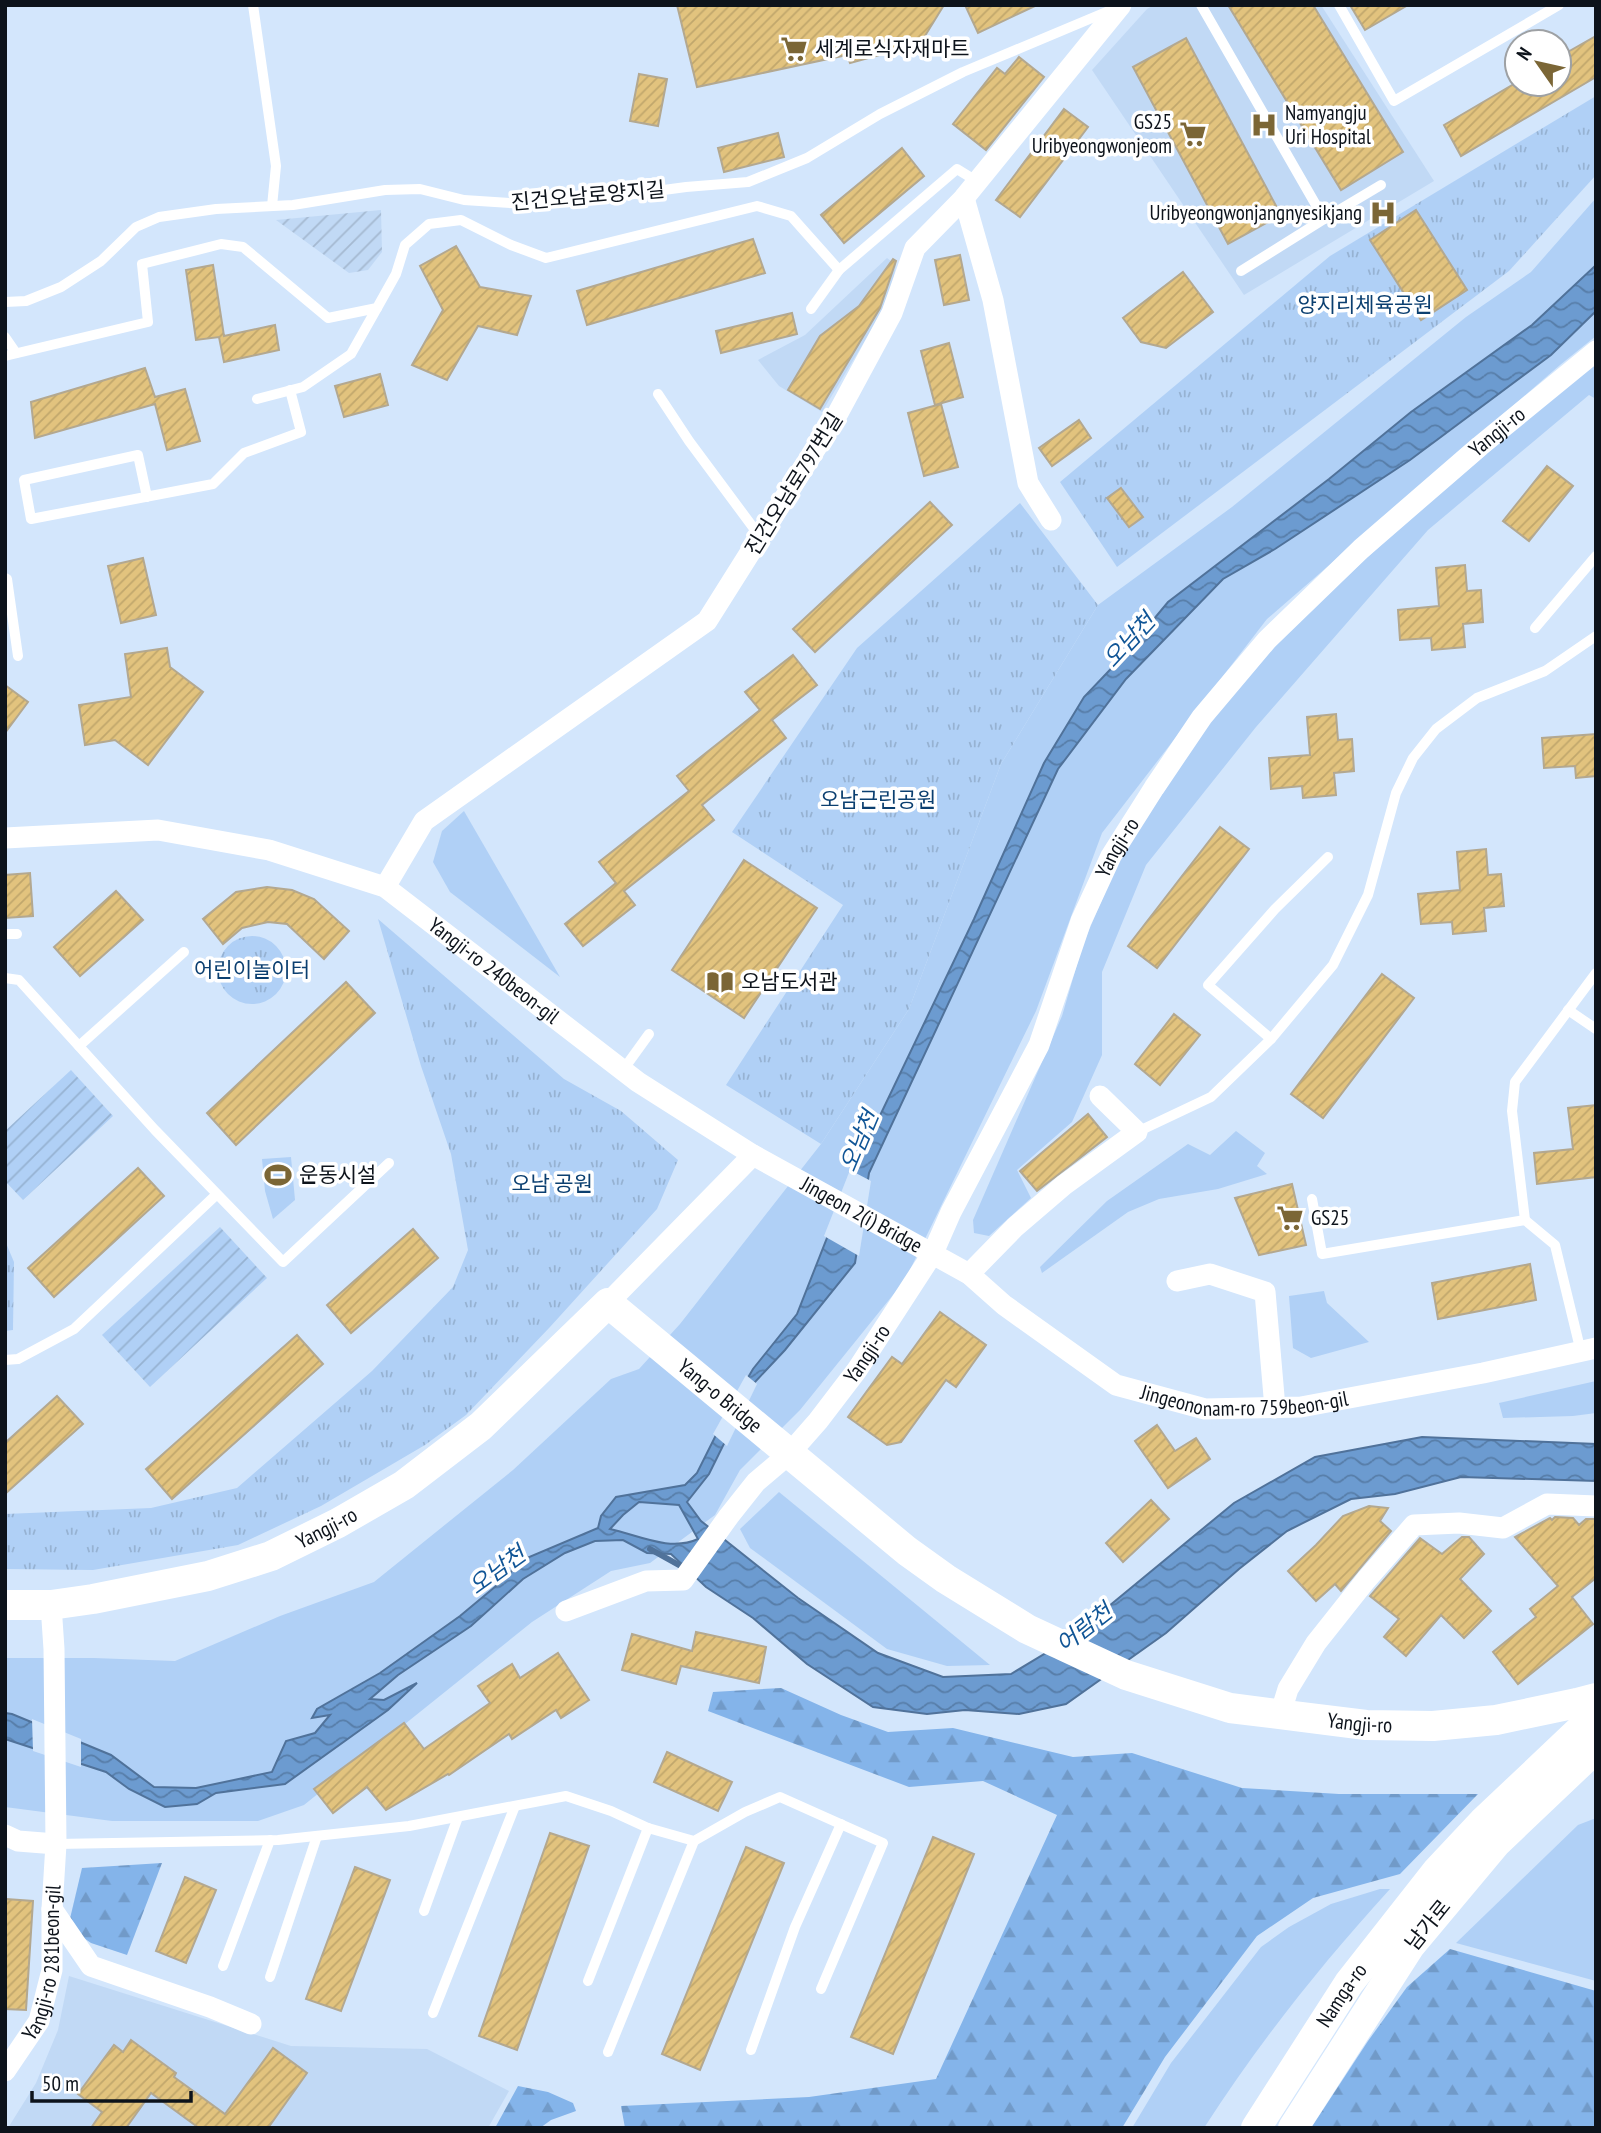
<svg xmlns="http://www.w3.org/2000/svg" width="1601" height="2133" font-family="'PT Sans Narrow','Noto Sans KR',sans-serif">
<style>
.built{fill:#c1d9f5}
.industrial{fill:url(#industrial-furrows)}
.grass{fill:#b0d0f6}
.forest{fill:url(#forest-firs)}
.park{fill:url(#park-tufts)}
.garden{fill:url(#garden-furrows)}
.water{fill:url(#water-waves);stroke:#50729a;stroke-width:2;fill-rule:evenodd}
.pier{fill:#d3e6fc}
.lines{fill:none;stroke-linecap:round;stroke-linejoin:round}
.stream{stroke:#50729a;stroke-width:6}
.building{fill:url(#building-hatch);stroke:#b3a890;stroke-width:2}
.lane{stroke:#fff;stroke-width:10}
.street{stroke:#fff;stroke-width:21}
.secondary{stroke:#fff;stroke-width:30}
.labels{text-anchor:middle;stroke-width:7;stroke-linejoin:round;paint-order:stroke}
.poi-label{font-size:21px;fill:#0d131b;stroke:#fff;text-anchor:start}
.street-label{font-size:21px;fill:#0d131b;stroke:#fff}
.park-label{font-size:21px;fill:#0b3f70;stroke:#fff}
.water-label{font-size:23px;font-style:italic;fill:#105596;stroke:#fff}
</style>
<defs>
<pattern id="industrial-furrows" width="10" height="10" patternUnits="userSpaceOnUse" patternTransform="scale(1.75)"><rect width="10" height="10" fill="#c1d9f5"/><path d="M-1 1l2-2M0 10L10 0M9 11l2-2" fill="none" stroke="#a5b9d1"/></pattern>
<pattern id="forest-firs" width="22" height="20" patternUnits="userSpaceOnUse" patternTransform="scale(1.75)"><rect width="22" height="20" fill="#84b4ea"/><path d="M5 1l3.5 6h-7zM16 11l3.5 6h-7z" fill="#719ac8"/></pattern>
<pattern id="park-tufts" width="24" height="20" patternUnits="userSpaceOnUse" patternTransform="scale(1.75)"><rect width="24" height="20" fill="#b0d0f6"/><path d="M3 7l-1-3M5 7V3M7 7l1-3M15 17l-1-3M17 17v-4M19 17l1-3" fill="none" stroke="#96b2d2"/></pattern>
<pattern id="garden-furrows" width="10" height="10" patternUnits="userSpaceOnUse" patternTransform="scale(1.75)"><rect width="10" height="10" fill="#b0d0f6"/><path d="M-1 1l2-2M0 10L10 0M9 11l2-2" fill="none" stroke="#96b2d2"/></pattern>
<pattern id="water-waves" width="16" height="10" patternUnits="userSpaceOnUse" patternTransform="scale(1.75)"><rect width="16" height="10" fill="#6c9bd0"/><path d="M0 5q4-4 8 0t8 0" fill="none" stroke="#577da8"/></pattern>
<pattern id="building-hatch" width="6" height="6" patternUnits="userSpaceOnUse" patternTransform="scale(1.75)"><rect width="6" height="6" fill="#e2c37e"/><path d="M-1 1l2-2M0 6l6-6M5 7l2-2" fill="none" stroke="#c1a76c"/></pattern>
</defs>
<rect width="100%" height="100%" fill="#d3e6fc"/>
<g class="built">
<polygon points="1154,5 1321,5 1434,181 1244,295 1092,70 1147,9"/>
<polygon points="887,258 896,265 893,282 878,319 822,412 779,386 758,360 805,335"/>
<polygon points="69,1976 291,2046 427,2049 509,2091 488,2128 8,2128 36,2083 58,2030"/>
</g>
<polygon class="industrial" points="381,210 382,252 368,270 349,273 276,220"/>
<g class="grass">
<polygon points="1596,198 1596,336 1560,365 1267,619 1102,833 1036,1011 905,1280 800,1410 740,1470 715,1515 650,1563 611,1571 532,1622 304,1805 258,1821 112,1821 5,1807 5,1658 94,1658 175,1661 280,1616 374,1582 513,1470 611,1379 639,1369 680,1324 821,1144 909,1009 1001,764 1098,605 1232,507 1466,317 1531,272"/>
<polygon points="1596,360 1596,399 1589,395 1428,530 1256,727 1146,865 1102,972 1102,1055 1072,1122 1017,1170 1031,1198 989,1236 974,1233 973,1220 1062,1016 1083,944 1119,860 1213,716 1294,625 1393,534"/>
<polygon points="464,811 560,977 450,892 433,862 442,831"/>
<polygon points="1236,1131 1265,1153 1257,1166 1267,1174 1218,1189 1159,1199 1128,1212 1042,1273 1040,1267 1107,1201 1188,1144 1210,1155"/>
<polygon points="291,1157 295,1200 273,1219 265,1191 262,1159"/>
<polygon points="1324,1291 1327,1303 1369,1342 1311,1358 1293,1348 1289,1296"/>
<polygon points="1596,1381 1596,1413 1573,1416 1503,1418 1499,1403"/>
<polygon points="779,1492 990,1665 947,1666 887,1649 750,1548 740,1529"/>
<polygon points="1596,1818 1596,1981 1456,1943 1578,1825"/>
<path d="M1380 1889H1390C1321 1965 1260 2041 1204 2128H1132L1171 2063 1261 1947 1289 1927 1331 1904Z"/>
</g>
<g class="forest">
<polygon points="781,1688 841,1715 888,1732 953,1728 1073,1757 1132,1753 1242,1788 1339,1794 1478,1794 1400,1874 1313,1898 1257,1936 1165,2057 1122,2128 625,2128 621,2106 809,2097 936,2079 1057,1815 983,1781 909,1787 708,1711 713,1692"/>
<polygon points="162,1863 127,1955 91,1943 68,1927 82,1868"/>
<polygon points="1450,1949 1596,1991 1596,2128 1311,2128 1368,2041 1407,1987"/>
<polygon points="518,2086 548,2092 573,2103 576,2111 551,2120 540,2128 495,2128"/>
</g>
<g class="park">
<polygon points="1596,96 1596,175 1509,271 1117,567 1060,482 1330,256"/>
<polygon points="1020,503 1098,605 1001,764 909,1009 821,1144 726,1085 843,905 732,832 857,648"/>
<polygon points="378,919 564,1079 621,1111 678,1160 657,1209 550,1327 466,1415 425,1445 321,1506 238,1545 93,1570 5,1569 5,1514 151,1508 237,1488 372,1371 453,1287 468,1250 451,1154 421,1066"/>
<circle cx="252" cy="970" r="34"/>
<polygon points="6,1243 14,1262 13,1330 5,1331"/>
</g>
<g class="garden">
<polygon points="71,1070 113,1116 23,1200 5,1181 5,1131"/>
<polygon points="220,1227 267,1278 150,1387 102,1335"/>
</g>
<path class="water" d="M1596 265V311L1551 355 1410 460 1275 549 1223 579 1126 679 1058 769 869 1173 855 1263 785 1350 754 1383 709 1474 687 1502 701 1521 798 1598 878 1653 943 1677 1011 1674 1069 1639 1234 1503 1315 1457 1422 1437 1596 1444V1481L1461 1477 1395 1494 1351 1499 1287 1531 1239 1569 1166 1633 1066 1704 1019 1714 965 1710 927 1714 873 1707 807 1664 753 1618 706 1587 671 1554 647 1553 623 1540 595 1541 565 1553 523 1579 471 1626 398 1675 370 1699 384 1700 417 1683 388 1710 285 1784 216 1793 197 1804 165 1807 129 1789 106 1772 5 1739V1713L12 1714 111 1755 154 1787 196 1788 272 1772 286 1741 315 1733 330 1715 312 1718 317 1709 380 1673 460 1616 502 1581 522 1560 598 1528 601 1516 616 1497 685 1485 697 1473 726 1415 753 1369 797 1314 853 1172 974 919 1044 763 1084 697 1124 655 1168 602 1329 479 1411 412 1532 325ZM639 1502 679 1505 698 1539C670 1552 638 1535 610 1529L623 1515Z"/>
<g class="pier">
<polygon points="850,1170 871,1181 859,1256 824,1236"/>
<polygon points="746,1375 757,1384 727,1446 713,1434"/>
<polygon points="32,1719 81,1739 81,1767 33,1751"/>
</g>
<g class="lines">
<polyline class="stream" points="650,1549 686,1569"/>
</g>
<g class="building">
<polygon points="677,5 944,5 920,44 850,63 847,55 697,87"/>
<polygon points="965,5 1037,5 978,33"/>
<polygon points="1228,5 1313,5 1403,152 1341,190"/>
<polygon points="1350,5 1408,5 1365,30"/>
<polygon points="1596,36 1596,77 1461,156 1444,125 1514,84 1559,84 1559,57"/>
<polygon points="1186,38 1281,215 1228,244 1133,67"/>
<polygon points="1019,57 1044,77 986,150 953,124 997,68 1005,74"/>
<polygon points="639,74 667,79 658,126 630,121"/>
<polygon points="1064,109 1088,127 1020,217 996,200"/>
<polygon points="778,133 784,157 724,172 718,148"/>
<polygon points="902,148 924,176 844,243 821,215"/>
<polygon points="1416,210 1467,290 1421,320 1370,240"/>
<polygon points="753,239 765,273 587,325 577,291"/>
<polygon points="456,246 480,287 531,296 517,335 478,326 447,380 412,365 443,310 420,266"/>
<polygon points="960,255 969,300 944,305 935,260"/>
<polygon points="893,259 896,261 880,308 820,409 788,390 820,336 859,306"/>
<polygon points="213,265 224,336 275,325 279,350 224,362 219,337 196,340 186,270"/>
<polygon points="1183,272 1213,312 1166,348 1141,342 1123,318"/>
<polygon points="792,313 797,334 721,353 716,331"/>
<polygon points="949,343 963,397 935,405 921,351"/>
<polygon points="145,368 155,397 185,389 200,441 167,450 155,404 35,438 31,402"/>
<polygon points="380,374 388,405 344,417 335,386"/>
<polygon points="941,404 958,467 924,476 908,413"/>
<polygon points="1079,420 1091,438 1052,466 1039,448"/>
<polygon points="1547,466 1573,486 1529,541 1503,521"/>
<polygon points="1121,488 1143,517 1129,527 1107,498"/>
<polygon points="930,502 952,525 815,652 793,629"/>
<polygon points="143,558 156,615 121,623 108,566"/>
<polygon points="1465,565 1467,591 1481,590 1483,622 1463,624 1465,647 1432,650 1431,638 1400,640 1398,610 1439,606 1436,568"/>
<polygon points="167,648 170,667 203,692 148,765 115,740 85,745 79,705 131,697 125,654"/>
<polygon points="793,655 817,685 772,720 786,738 702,805 714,820 624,891 635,905 583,946 565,924 616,883 599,862 689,791 677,776 760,710 745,692"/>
<polygon points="5,685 28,702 5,733"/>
<polygon points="1336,714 1338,740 1352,739 1354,771 1334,773 1336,795 1303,798 1302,786 1271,789 1269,758 1310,755 1307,717"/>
<polygon points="1596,734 1596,776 1576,778 1575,766 1544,768 1542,738"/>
<polygon points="1220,827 1249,849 1157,968 1128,946"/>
<polygon points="1486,849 1488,875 1501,874 1504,906 1484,908 1486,931 1453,934 1452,922 1421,924 1418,894 1460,890 1457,852"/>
<polygon points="744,860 817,908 744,1018 672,970"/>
<polygon points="30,873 33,916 5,918 5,875"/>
<polygon points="267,887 292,890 314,899 349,931 324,959 287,924 268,922 242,928 223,944 203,919 236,892"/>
<polygon points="116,891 143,920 80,976 54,947"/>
<polygon points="1382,974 1414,998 1323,1118 1291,1094"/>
<polygon points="346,982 375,1013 236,1145 207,1113"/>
<polygon points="1174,1014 1200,1035 1160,1085 1135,1064"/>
<polygon points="1596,1105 1596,1177 1537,1184 1534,1153 1573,1149 1568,1108"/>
<polygon points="1088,1114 1107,1137 1037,1191 1020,1171"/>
<polygon points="138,1168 164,1196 54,1297 28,1268"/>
<polygon points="1292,1184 1306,1245 1259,1255 1235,1198"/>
<polygon points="413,1229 438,1258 351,1333 327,1305"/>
<polygon points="1530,1264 1536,1300 1438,1319 1432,1283"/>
<polygon points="940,1312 986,1345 956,1387 946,1380 901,1442 887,1445 848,1417 892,1357 902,1364"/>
<polygon points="297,1335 323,1364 172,1499 146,1469"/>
<polygon points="57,1396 83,1424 5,1494 5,1443"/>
<polygon points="1157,1425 1175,1451 1196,1438 1210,1459 1168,1488 1135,1441"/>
<polygon points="1151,1500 1169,1519 1123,1562 1106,1543"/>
<polygon points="1369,1506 1388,1508 1380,1521 1391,1531 1341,1591 1335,1584 1316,1601 1288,1571 1316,1545 1343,1516"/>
<polygon points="1555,1517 1573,1518 1579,1525 1586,1519 1596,1519 1596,1578 1572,1597 1593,1624 1518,1684 1493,1652 1536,1617 1530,1609 1558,1586 1515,1537 1550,1518 1552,1520"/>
<polygon points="1462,1537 1469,1537 1484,1554 1460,1579 1491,1611 1464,1638 1441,1615 1406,1656 1384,1637 1399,1619 1370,1596 1420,1538 1442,1554"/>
<polygon points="696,1632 766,1647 759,1683 681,1666 676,1684 622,1670 632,1634 692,1651"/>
<polygon points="558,1653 589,1700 561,1718 556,1710 512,1739 509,1734 449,1775 448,1774 386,1810 367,1787 333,1813 314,1789 404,1723 424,1749 490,1703 478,1686 512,1664 520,1678"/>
<polygon points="667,1752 732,1782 718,1811 654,1782"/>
<polygon points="550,1833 589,1846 517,2050 479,2036"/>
<polygon points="933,1837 974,1854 893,2054 851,2037"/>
<polygon points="746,1847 784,1863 700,2070 662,2054"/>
<polygon points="355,1867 390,1880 341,2011 306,1999"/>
<polygon points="185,1877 216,1890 186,1963 156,1951"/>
<polygon points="6,1899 33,1901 26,2010 5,2009"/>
<polygon points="131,2040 176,2073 174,2077 225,2114 273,2048 307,2073 268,2128 199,2128 151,2093 126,2128 91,2128 102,2112 78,2094 114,2045 123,2052"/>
</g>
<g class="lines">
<g class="lane">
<polyline points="253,5 276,166 272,206"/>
<polyline points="1201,5 1324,219 1241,271"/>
<polyline points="1339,5 1394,101 1559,5"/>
<polyline points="1324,219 1381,185"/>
<polyline points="5,302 26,301 61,287 101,261 136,227 159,217 216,209 293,205 385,190 420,189 464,200 524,204 597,199 686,187 748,182 807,158 880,114 963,72 1111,10"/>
<polyline points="811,309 839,270 957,169 978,182"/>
<polyline points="5,337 16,353"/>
<polyline points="5,356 148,322 142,264 221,244 243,247 328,318 377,308 396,274 405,245 429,224 461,220 511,245 546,258 757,206 791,216 839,270"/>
<polyline points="658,394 689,441 761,538"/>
<polyline points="257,399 303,387 351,354 377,308"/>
<polyline points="147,497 138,455 24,480 31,519 213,484 244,453 301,432 290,390"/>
<polyline points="5,578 7,579 18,656"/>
<polyline points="1535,628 1596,556"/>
<polyline points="5,934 17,934"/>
<polyline points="5,978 19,980 155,1130 283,1262 389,1163"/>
<polyline points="1568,1010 1596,1029"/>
<polyline points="1271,1039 1208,985 1275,909 1328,857"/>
<polyline points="79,1046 184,952"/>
<polyline points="623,1070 649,1034"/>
<polyline points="1137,1132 1211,1097 1271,1039 1333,965 1368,895 1396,793 1413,758 1436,729 1477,698 1545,671 1596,636"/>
<polyline points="1312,1199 1322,1254 1525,1220 1555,1245 1581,1352"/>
<polyline points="1525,1220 1512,1111 1515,1082 1596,973"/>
<polyline points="5,1360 18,1359 74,1329 216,1195"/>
<polyline points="56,1844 278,1840 409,1826 566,1796 611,1811 648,1828 694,1841 745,1812 780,1797 883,1843 821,1989"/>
<polyline points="424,1911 458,1817"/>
<polyline points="223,1966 270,1840"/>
<polyline points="270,1977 317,1836"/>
<polyline points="588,1981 648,1828"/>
<polyline points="433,2013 515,1806"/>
<polyline points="751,2050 795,1927 841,1824"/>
<polyline points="608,2052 694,1841"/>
</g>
<g class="street">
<polyline points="964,198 993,300 1028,483 1051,520"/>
<path id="s1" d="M5 838 158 830 269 850 385 887 638 1082 753 1155 608 1303"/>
<polyline points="385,887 424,821 707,621 838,413 892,313 915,248 964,198 1121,5"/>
<path id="s2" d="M753 1155 969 1274 1004 1305 1116 1385 1205 1409 1301 1407 1483 1373 1596 1348"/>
<polyline points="969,1274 1015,1227 1064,1185 1137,1132 1100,1096"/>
<polyline points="1177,1281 1210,1274 1265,1292 1275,1408"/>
<path id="s3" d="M566 1611 646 1581 683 1580 729 1516 756 1482 789 1454 818 1421 857 1370 933 1253 951 1212 1039 1045 1081 921 1111 856 1154 788 1202 717 1267 640 1361 549 1480 446 1596 351"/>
<polyline points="1280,1715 1288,1689 1316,1643 1366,1580 1414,1525 1459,1523 1503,1528 1547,1504 1596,1506"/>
<polyline points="5,1835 18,1841 56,1844"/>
<polyline points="52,1909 91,1966 210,2007 251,2024"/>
<path id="s4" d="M5 2071 39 2021 52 1970V1909L56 1844 54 1649 51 1605"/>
</g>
<g class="secondary">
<path id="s5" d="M5 1605H51L93 1599 208 1576 271 1556 338 1523 404 1485 481 1426 608 1303 907 1551 946 1579 1027 1629 1126 1675 1230 1708 1366 1725 1433 1726 1496 1720 1577 1703 1596 1698"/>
<path id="s6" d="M1256 2128 1349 1983 1437 1871 1483 1822 1596 1715"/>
<polyline points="1293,2128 1410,1946 1497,1842 1596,1748"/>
</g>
</g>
<defs>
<g id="supermarket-bare" transform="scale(2.1)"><path d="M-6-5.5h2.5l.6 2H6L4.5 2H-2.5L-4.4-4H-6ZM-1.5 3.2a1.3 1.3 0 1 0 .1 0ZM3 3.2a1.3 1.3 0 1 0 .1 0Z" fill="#7b6636" stroke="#fff" stroke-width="2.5" paint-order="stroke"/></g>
<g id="hospital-bare" transform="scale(2.1)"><path d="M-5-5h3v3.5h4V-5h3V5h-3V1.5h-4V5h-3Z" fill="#7b6636" stroke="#fff" stroke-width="2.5" paint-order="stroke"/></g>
<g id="library-bare" transform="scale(2.1)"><path d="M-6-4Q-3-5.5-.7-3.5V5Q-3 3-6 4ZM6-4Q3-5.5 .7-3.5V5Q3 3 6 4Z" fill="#7b6636" stroke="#fff" stroke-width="2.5" paint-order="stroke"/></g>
<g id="stadium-bare" transform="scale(2.1)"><path d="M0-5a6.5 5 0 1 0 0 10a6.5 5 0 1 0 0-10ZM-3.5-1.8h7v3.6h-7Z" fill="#7b6636" stroke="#fff" stroke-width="2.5" paint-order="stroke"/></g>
</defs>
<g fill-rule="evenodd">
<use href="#supermarket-bare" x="794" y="49"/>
<use href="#hospital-bare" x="1264" y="125"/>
<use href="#supermarket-bare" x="1193" y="134"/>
<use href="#hospital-bare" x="1383" y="213"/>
<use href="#library-bare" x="720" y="982"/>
<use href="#stadium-bare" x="278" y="1175"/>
<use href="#supermarket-bare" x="1290" y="1218"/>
</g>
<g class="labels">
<g class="poi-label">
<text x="815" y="56">세계로식자재마트</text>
<text x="1285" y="120">Namyangju<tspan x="1285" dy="24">Uri Hospital</tspan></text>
<text x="1172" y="129" text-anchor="end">GS25<tspan x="1172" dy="24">Uribyeongwonjeom</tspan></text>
<text x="1362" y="220" text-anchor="end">Uribyeongwonjangnyesikjang</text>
<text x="741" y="989">오남도서관</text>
<text x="299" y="1182">운동시설</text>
<text x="1311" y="1225">GS25</text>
</g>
<g class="street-label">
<text transform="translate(588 196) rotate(-5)" y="7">진건오남로양지길</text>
<text dy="7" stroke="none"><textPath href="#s3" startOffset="1549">Yangji-ro</textPath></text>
<text transform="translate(794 484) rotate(-58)" y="7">진건오남로797번길</text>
<text dy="7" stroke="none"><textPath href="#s3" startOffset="982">Yangji-ro</textPath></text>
<text dy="7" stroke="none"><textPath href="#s1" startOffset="525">Yangji-ro 240beon-gil</textPath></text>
<text dy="7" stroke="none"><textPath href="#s2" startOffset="124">Jingeon 2(i) Bridge</textPath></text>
<text dy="7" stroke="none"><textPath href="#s3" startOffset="415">Yangji-ro</textPath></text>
<text dy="7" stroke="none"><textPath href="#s2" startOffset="562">Jingeononam-ro 759beon-gil</textPath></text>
<text dy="7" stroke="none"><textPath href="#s5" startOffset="842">Yang-o Bridge</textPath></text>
<text dy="7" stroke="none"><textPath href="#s5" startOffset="334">Yangji-ro</textPath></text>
<text dy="7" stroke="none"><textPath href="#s5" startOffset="1577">Yangji-ro</textPath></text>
<text transform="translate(1428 1925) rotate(-51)" y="7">남가로</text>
<text dy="7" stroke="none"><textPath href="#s4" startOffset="119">Yangji-ro 281beon-gil</textPath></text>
<text dy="7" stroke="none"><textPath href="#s6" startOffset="158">Namga-ro</textPath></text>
</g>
<g class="park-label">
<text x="1365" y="312">양지리체육공원</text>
<text x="878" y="807">오남근린공원</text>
<text x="252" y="977">어린이놀이터</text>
<text x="552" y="1191">오남 공원</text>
</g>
<g class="water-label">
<text transform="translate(1129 640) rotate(-47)" y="8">오남천</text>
<text transform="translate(859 1141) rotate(-67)" y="8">오남천</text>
<text transform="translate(497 1570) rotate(-36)" y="8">오남천</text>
<text transform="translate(1084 1628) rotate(-38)" y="8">어람천</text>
</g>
</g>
<rect width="1601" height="2133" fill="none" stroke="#0d131b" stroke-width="14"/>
<g transform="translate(1538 63) rotate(304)"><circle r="33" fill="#ffffff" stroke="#9ea1a4" stroke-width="2"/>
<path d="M0-5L12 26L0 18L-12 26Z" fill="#7b6636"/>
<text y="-10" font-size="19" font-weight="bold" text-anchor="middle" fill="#0d131b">N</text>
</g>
<path d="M32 2091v10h159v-10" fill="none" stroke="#0d131b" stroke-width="3.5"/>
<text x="42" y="2091" font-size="21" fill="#0d131b" stroke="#ffffff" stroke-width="5" paint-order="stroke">50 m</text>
</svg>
